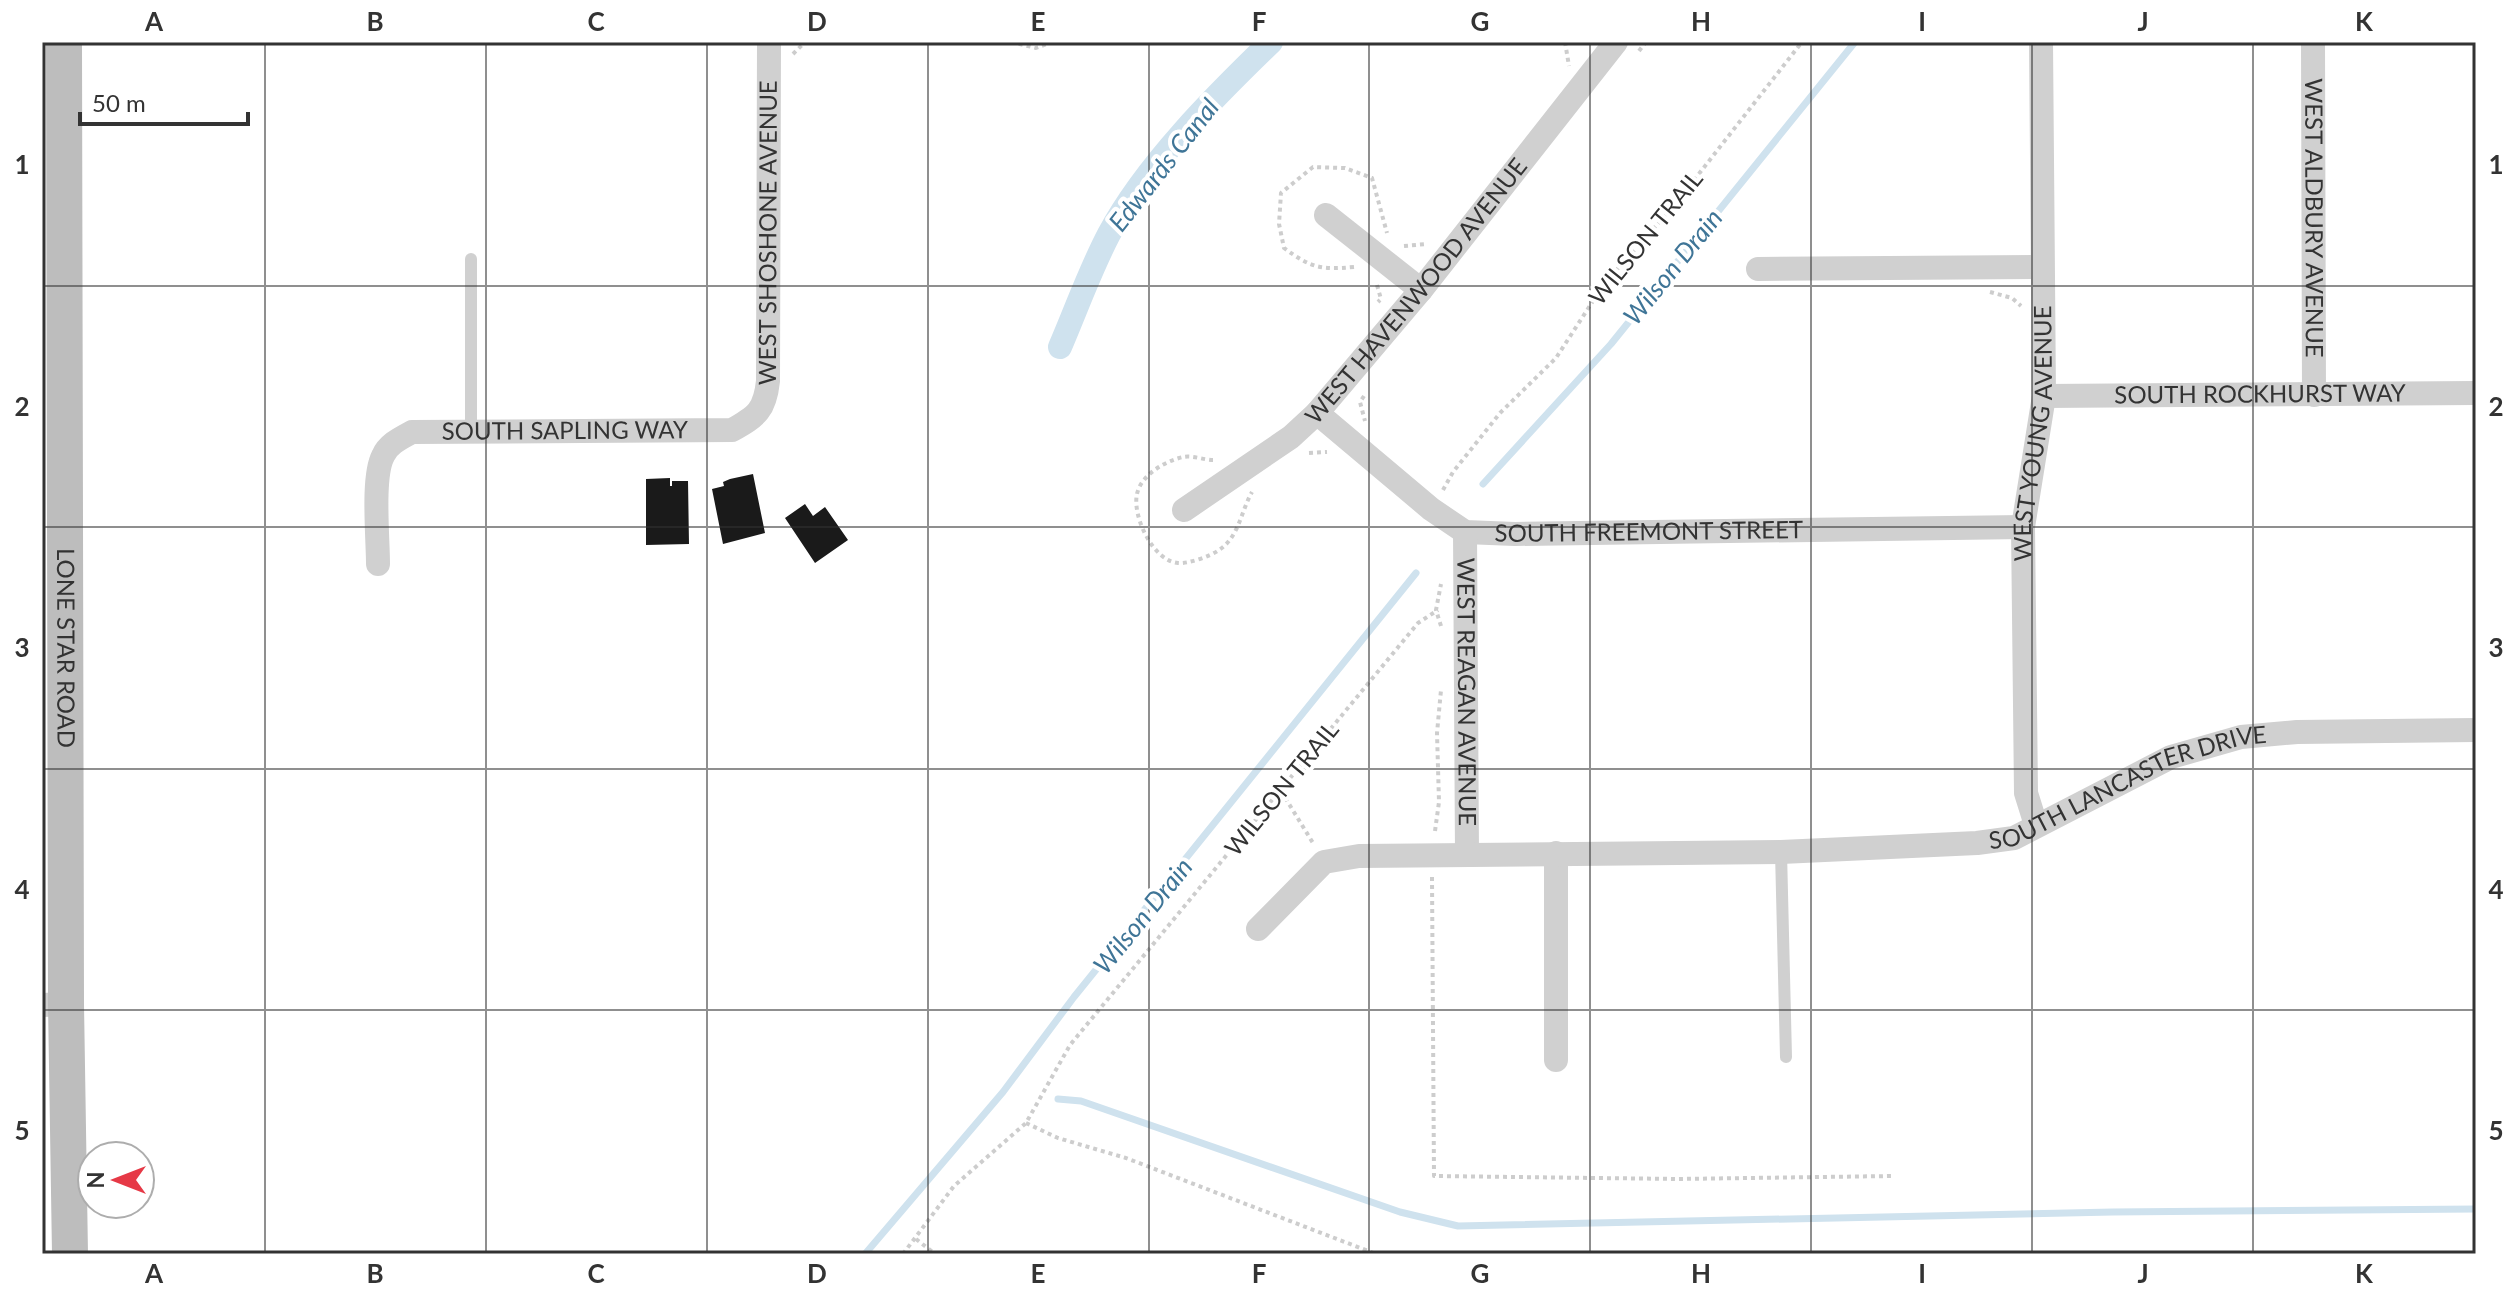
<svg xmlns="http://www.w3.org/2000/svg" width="2518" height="1296" font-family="Lato,sans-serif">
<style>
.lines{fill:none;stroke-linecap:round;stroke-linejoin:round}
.stream{stroke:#cfe2ee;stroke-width:7}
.canal{stroke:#cfe2ee;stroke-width:24}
.building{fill:#1a1a1a}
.path{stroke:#cdcdcd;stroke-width:4;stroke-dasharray:4 4;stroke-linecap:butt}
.lane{stroke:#d0d0d0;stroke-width:12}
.street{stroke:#d0d0d0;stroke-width:24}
.secondary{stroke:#bdbdbd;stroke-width:36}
.grid{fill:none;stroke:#333;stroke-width:2;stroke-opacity:0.55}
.labels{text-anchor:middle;stroke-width:8;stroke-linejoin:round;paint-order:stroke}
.street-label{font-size:24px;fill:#333;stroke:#fff}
.water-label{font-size:26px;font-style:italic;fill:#3f7597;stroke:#fff}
.neatline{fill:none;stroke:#333;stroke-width:3}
.grid-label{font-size:26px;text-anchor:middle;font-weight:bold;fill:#333}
</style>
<rect width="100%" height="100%" fill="#fff"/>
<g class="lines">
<g class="stream">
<polyline points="1483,484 1611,344 1855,42"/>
<polyline points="1058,1099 1081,1101 1400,1212 1458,1226 2113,1212 2476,1209"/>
<polyline points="865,1254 1003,1092 1074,997 1416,573"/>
</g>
<path class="canal" d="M1060 347C1076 310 1090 270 1109 234 1146 165 1215 96 1271 42"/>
</g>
<g class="building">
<polygon points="753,474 765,533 723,544 712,489 724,486 723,482 730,479"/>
<polygon points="670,478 670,486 672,486 672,481 688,481 689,544 646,545 646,479"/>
<polygon points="805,504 813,516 825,507 848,540 815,563 785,518"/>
</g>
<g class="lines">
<g class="path">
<polyline points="1011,42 1036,48 1052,42"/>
<polyline points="1565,42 1569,66"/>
<polyline points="1639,51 1646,42"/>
<polyline points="793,54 805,42"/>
<polyline points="1404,246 1427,244"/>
<path d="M1354 267C1321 270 1311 268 1284 248L1279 224 1281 193 1313 167 1345 168 1372 178 1387 233"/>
<polyline points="1377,285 1381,299 1378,302"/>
<polyline points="1990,292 2012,298 2021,306"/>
<polyline points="1364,396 1360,402 1365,421"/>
<polyline points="1309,453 1327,452"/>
<path d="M1213 460C1204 460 1192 455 1183 457 1165 461 1141 475 1137 494 1132 516 1153 561 1178 563 1188 564 1211 556 1219 550 1239 537 1241 511 1252 492"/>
<polyline points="1443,490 1453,472 1500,413 1556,358 1604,284 1673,207 1802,42"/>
<polyline points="1441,626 1436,610 1441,584"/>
<polyline points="1281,791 1313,843"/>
<polyline points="1435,831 1439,802 1437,733 1441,690"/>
<polyline points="1432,877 1434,1176 1678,1179 1892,1176"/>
<polyline points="1026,1123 1058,1138 1126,1158 1376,1254"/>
<polyline points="916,1239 935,1254"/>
<polyline points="903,1254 954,1186 1026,1123 1070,1045 1418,623 1438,610"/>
</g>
<g class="lane">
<polyline points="471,431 471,259"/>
<polyline points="1781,852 1786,1057"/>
</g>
<g class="street">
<path id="s1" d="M2313 42 2314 395"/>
<polyline points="1326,215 1421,290"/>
<polyline points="1758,269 2042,267"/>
<path id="s2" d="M2044 396 2476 393"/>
<path id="s3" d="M1317 413 1431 509 1465 532 1515 534 2023 527"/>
<path id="s4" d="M1184 510 1291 437 1317 413 1421 290 1616 42"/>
<path id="s5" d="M1465 532 1467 854"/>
<path id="s6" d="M378 564C378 538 372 477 383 456 388 444 401 438 412 432L732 430C757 416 765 410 768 381L769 42"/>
<path id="s7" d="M2036 825 2026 793 2023 527 2044 396 2041 42"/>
<polyline points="1556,853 1556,1060"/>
<path id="s8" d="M1258 929 1324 862 1359 856 1781 852 1977 843 2014 838 2171 757 2241 737 2297 732 2476 730"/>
<polyline points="42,1005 66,1004"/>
</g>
<path class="secondary" id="s9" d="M64 42 66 1004 70 1254"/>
</g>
<path class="grid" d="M265 42V1254M486 42V1254M707 42V1254M928 42V1254M1149 42V1254M1369 42V1254M1590 42V1254M1811 42V1254M2032 42V1254M2253 42V1254M42 286H2476M42 527H2476M42 769H2476M42 1010H2476"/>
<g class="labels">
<g class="street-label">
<text dy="8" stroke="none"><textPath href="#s1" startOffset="176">WEST ALDBURY AVENUE</textPath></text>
<text dy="8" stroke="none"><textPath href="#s6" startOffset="680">WEST SHOSHONE AVENUE</textPath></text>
<text transform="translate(1646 238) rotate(-51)" y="8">WILSON TRAIL</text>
<text dy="8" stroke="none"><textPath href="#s4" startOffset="322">WEST HAVENWOOD AVENUE</textPath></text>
<text dy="8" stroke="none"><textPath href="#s2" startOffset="216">SOUTH ROCKHURST WAY</textPath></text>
<text dy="8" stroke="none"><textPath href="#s6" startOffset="300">SOUTH SAPLING WAY</textPath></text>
<text dy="8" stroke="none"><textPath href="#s7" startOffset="394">WEST YOUNG AVENUE</textPath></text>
<text dy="8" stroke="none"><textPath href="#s3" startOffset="374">SOUTH FREEMONT STREET</textPath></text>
<text dy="8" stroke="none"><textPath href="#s9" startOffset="606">LONE STAR ROAD</textPath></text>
<text dy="8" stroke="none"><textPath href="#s5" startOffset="160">WEST REAGAN AVENUE</textPath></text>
<text dy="8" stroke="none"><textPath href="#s8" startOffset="910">SOUTH LANCASTER DRIVE</textPath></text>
<text transform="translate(1282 789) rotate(-51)" y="8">WILSON TRAIL</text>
</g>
<g class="water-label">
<text transform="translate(1164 165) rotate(-52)" y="9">Edwards Canal</text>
<text transform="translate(1673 267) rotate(-51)" y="9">Wilson Drain</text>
<text transform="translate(1143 916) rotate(-51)" y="9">Wilson Drain</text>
</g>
</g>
<rect width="2518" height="1296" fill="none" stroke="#ffffff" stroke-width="88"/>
<g transform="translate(116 1180) rotate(270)"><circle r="38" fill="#ffffff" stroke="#adadad" stroke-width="2"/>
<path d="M0-6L14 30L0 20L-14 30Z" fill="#e63946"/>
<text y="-12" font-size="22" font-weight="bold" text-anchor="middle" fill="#333333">N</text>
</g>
<path d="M80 112v12h168v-12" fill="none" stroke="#333333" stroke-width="4"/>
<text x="92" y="112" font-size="24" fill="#333333" stroke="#ffffff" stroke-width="6" paint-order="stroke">50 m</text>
<rect x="44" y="44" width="2430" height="1208" class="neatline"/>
<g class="grid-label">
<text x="154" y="31">A</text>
<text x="375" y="31">B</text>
<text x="596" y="31">C</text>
<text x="817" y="31">D</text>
<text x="1038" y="31">E</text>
<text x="1259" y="31">F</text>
<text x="1480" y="31">G</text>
<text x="1701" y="31">H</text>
<text x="1922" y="31">I</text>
<text x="2143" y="31">J</text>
<text x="2364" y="31">K</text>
<text x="22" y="174">1</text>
<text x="2496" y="174">1</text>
<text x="22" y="416">2</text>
<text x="2496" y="416">2</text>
<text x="22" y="657">3</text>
<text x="2496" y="657">3</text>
<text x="22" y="899">4</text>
<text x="2496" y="899">4</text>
<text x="22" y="1140">5</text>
<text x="2496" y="1140">5</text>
<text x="154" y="1283">A</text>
<text x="375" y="1283">B</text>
<text x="596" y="1283">C</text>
<text x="817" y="1283">D</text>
<text x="1038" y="1283">E</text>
<text x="1259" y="1283">F</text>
<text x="1480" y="1283">G</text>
<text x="1701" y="1283">H</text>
<text x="1922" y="1283">I</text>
<text x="2143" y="1283">J</text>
<text x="2364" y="1283">K</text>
</g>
</svg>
